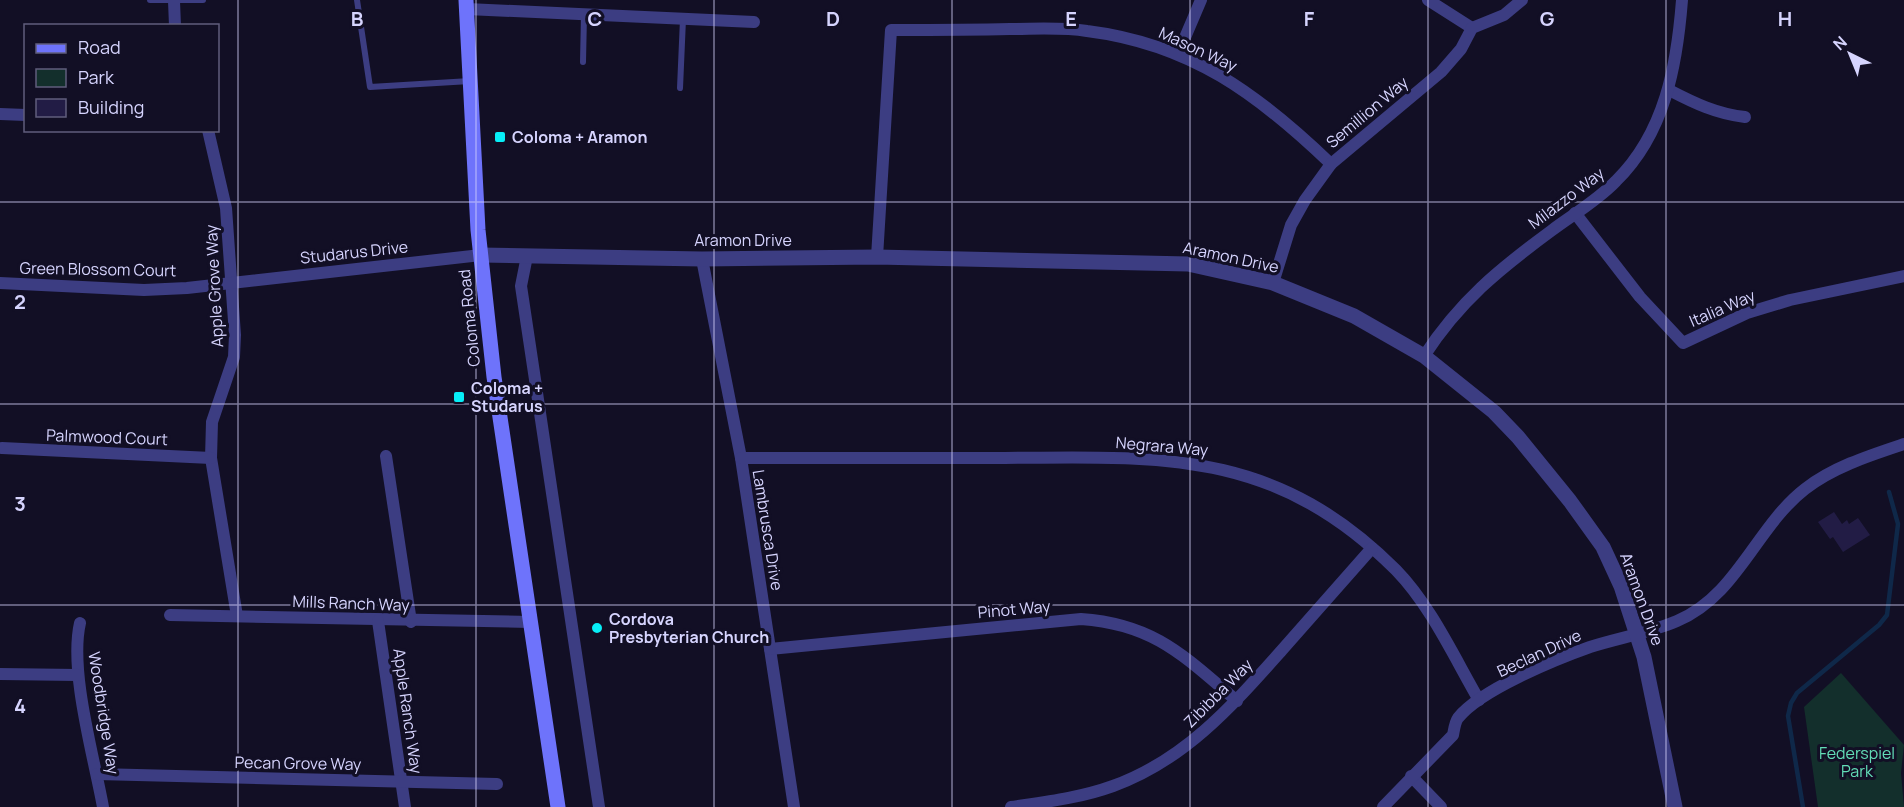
<svg xmlns="http://www.w3.org/2000/svg" width="1904" height="807" font-family="Manrope,sans-serif">
<style>
.green{fill:#132f2c}
.lines{fill:none;stroke-linecap:round;stroke-linejoin:round}
.stream{stroke:#0f2849;stroke-width:4.5}
.building{fill:#221c45}
.service{stroke:#3c3d82;stroke-width:6}
.minor{stroke:#3c3d82;stroke-width:12}
.tertiary{stroke:#3c3d82;stroke-width:15}
.secondary{stroke:#6e73fb;stroke-width:15}
.grid{fill:none;stroke:#d6d4fe;stroke-width:1.5;stroke-opacity:0.55}
.poi-dot{fill:#07eef7;stroke:#120f25;stroke-width:2}
.labels{text-anchor:middle;stroke-width:6;stroke-linejoin:round;paint-order:stroke}
.street-label{font-size:16px;fill:#d6d4fe;stroke:#120f25}
.poi-label{font-size:16px;font-weight:bold;fill:#d6d4fe;stroke:#120f25;text-anchor:start}
.park-label{font-size:16px;fill:#62dcb6;stroke:#120f25}
.grid-label{font-size:20px;text-anchor:middle;font-weight:bold;fill:#d6d4fe;stroke:#120f25;stroke-width:6;stroke-linejoin:round;paint-order:stroke}
</style>
<rect width="100%" height="100%" fill="#120f25"/>
<polygon class="green" points="1841,673 1904,745 1901,773 1904,807 1818,807 1804,707"/>
<g class="lines">
<polyline class="stream" points="1803,807 1788,716 1791,703 1797,693 1879,625 1887,615 1898,524 1889,492"/>
</g>
<polygon class="building" points="1834,512 1842,524 1847,520 1849,524 1858,518 1870,535 1843,552 1833,537 1830,539 1818,522"/>
<g class="lines">
<g class="service">
<polyline points="150,0 203,0"/>
<polyline points="357,0 370,87 470,81"/>
<polyline points="583,62 584,15"/>
<polyline points="680,88 683,19"/>
</g>
<g class="minor">
<polyline points="1428,0 1472,28"/>
<polyline points="174,1 175,26"/>
<polyline points="467,9 754,22"/>
<polyline points="1178,54 1201,0"/>
<path d="M1669 90C1694 103 1717 114 1745 117"/>
<polyline points="0,114 26,115"/>
<polyline points="208,130 226,208 235,335 234,357 212,422 211,458 237,616"/>
<polyline points="1575,213 1640,297 1683,343 1747,313 1790,300 1904,276"/>
<polyline points="527,256 521,286 599,807"/>
<path d="M877 257 891 30C930 30 970 30 1010 29 1035 29 1062 27 1087 31 1191 44 1258 94 1331 164"/>
<polyline points="702,259 741,458 794,807"/>
<polyline points="0,283 144,290 187,288 481,255"/>
<polyline points="1273,283 1291,225 1305,200 1331,164 1441,72 1461,49 1472,28 1504,15 1522,0"/>
<path d="M1424 356C1460 301 1498 270 1551 231 1572 215 1597 201 1616 181 1665 133 1677 65 1682 0"/>
<polyline points="2,448 211,458"/>
<polyline points="386,456 411,622"/>
<path d="M741 458C825 458 910 458 995 458 1156 457 1272 446 1396 570 1431 606 1454 657 1479 700"/>
<polyline points="170,615 530,622"/>
<polyline points="378,621 405,807"/>
<path d="M80 623C69 671 94 757 103 807"/>
<path d="M770 649 1081 619C1154 624 1184 656 1237 701"/>
<polyline points="0,674 78,675"/>
<polyline points="97,774 497,784"/>
<polyline points="1411,776 1441,807"/>
<path d="M1011 807C1045 802 1080 798 1113 786 1185 760 1232 706 1282 650 1312 616 1342 582 1372 548"/>
<path d="M1383 807 1453 735C1454 730 1455 722 1458 718 1480 690 1556 659 1590 647 1618 638 1649 633 1677 621 1737 596 1756 527 1805 489 1833 467 1871 455 1904 444"/>
</g>
<polyline class="tertiary" points="481,255 702,259 877,257 1188,264 1273,283 1354,316 1424,356 1494,412 1518,437 1570,501 1603,547 1621,586 1644,657 1675,807"/>
<polyline class="secondary" points="466,0 478,230 494,377 558,807"/>
</g>
<path class="grid" d="M238 0V807M476 0V807M714 0V807M952 0V807M1190 0V807M1428 0V807M1666 0V807M0 202H1904M0 404H1904M0 605H1904"/>
<g class="poi-dot">
<rect x="494" y="131" width="12" height="12" rx="3"/>
<rect x="453" y="391" width="12" height="12" rx="3"/>
<circle cx="597" cy="628" r="6"/>
</g>
<g class="labels">
<g class="street-label">
<text transform="translate(1198 49) rotate(25)" y="6">Mason Way</text>
<text transform="translate(1367 112) rotate(-40)" y="6">Semillion Way</text>
<text transform="translate(1566 198) rotate(-37)" y="6">Milazzo Way</text>
<text x="743" y="246">Aramon Drive</text>
<text transform="translate(354 252) rotate(-6)" y="6">Studarus Drive</text>
<text transform="translate(1231 257) rotate(12)" y="6">Aramon Drive</text>
<text transform="translate(98 269) rotate(1)" y="6">Green Blossom Court</text>
<text transform="translate(214 286) rotate(-93)" y="6">Apple Grove Way</text>
<text transform="translate(1722 308) rotate(-23)" y="6">Italia Way</text>
<text transform="translate(469 318) rotate(-96)" y="6">Coloma Road</text>
<text transform="translate(107 437) rotate(2)" y="6">Palmwood Court</text>
<text transform="translate(1162 446) rotate(5)" y="6">Negrara Way</text>
<text transform="translate(768 530) rotate(81)" y="6">Lambrusca Drive</text>
<text transform="translate(1642 599) rotate(70)" y="6">Aramon Drive</text>
<text transform="translate(351 603) rotate(2)" y="6">Mills Ranch Way</text>
<text transform="translate(1014 609) rotate(-5)" y="6">Pinot Way</text>
<text transform="translate(1539 653) rotate(-25)" y="6">Beclan Drive</text>
<text transform="translate(1218 693) rotate(-45)" y="6">Zibibba Way</text>
<text transform="translate(408 711) rotate(82)" y="6">Apple Ranch Way</text>
<text transform="translate(104 713) rotate(81)" y="6">Woodbridge Way</text>
<text transform="translate(298 763) rotate(1)" y="6">Pecan Grove Way</text>
</g>
<g class="poi-label">
<text x="512" y="143">Coloma + Aramon</text>
<text x="471" y="394">Coloma +<tspan x="471" dy="18">Studarus</tspan></text>
<text x="609" y="625">Cordova<tspan x="609" dy="18">Presbyterian Church</tspan></text>
</g>
<g class="park-label">
<text x="1857" y="759">Federspiel<tspan x="1857" dy="18">Park</tspan></text>
</g>
</g>
<g class="grid-label">
<text x="357" y="26">B</text>
<text x="595" y="26">C</text>
<text x="833" y="26">D</text>
<text x="1071" y="26">E</text>
<text x="1309" y="26">F</text>
<text x="1547" y="26">G</text>
<text x="1785" y="26">H</text>
<text x="20" y="309">2</text>
<text x="20" y="511">3</text>
<text x="20" y="713">4</text>
</g>
<rect x="24" y="24" width="195" height="108" fill="#120f25" stroke="#605e7c" stroke-width="1.5"/>
<rect x="36" y="44" width="30" height="9" fill="#6e73fb" stroke="#605e7c" stroke-width="1.5"/>
<text x="78" y="54" font-size="18" fill="#d6d4fe">Road</text>
<rect x="36" y="69" width="30" height="18" fill="#132f2c" stroke="#605e7c" stroke-width="1.5"/>
<text x="78" y="84" font-size="18" fill="#d6d4fe">Park</text>
<rect x="36" y="99" width="30" height="18" fill="#221c45" stroke="#605e7c" stroke-width="1.5"/>
<text x="78" y="114" font-size="18" fill="#d6d4fe">Building</text>
<g transform="translate(1850 54) rotate(317)" stroke="#120f25" stroke-width="4.5" paint-order="stroke">
<path d="M0-4.5L10 22L0 15L-10 22Z" fill="#d6d4fe"/>
<text y="-9" font-size="16" font-weight="bold" text-anchor="middle" fill="#d6d4fe">N</text>
</g>
</svg>
